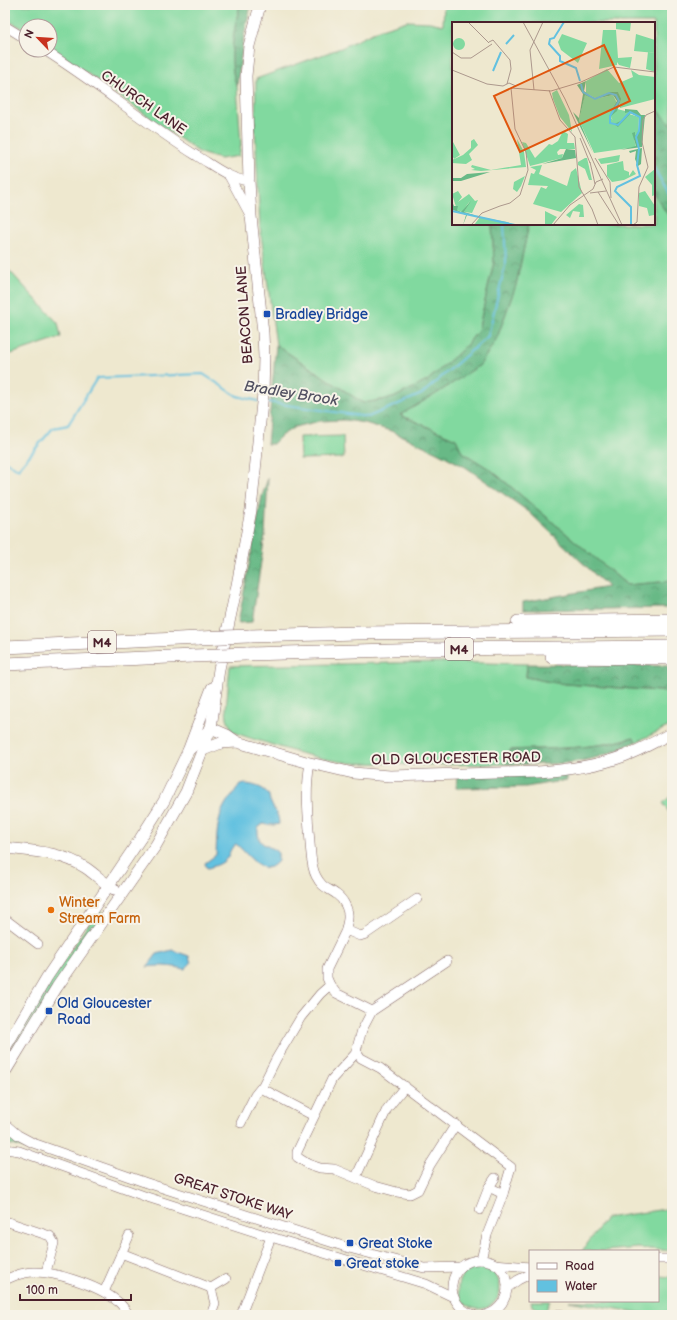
<svg xmlns="http://www.w3.org/2000/svg" width="677" height="1320" font-family="'Balsamiq Sans',sans-serif">
<style>
.grass{fill:#81d99f;stroke:#667c65}
.forest{fill:url(#forest-crowns);stroke:#596c58}
.water{fill:#62c1e0;stroke:#567086}
.lines{fill:none;stroke-linecap:round;stroke-linejoin:round}
.stream{stroke:#62c1e0;stroke-width:2}
.minor-casing{stroke:#836564;stroke-width:10}
.major-casing{stroke:#836564;stroke-width:12}
.highway-casing{stroke:#836564;stroke-width:14}
.minor{stroke:#fff;stroke-width:9}
.major{stroke:#fff;stroke-width:11}
.highway{stroke:#fff;stroke-width:13}
.highway-bridge-casing{stroke:#836564;stroke-width:14;stroke-linecap:butt}
.highway-bridge{stroke:#fff;stroke-width:13}
.transit-dot{fill:#1a4fb4;stroke:#f7f3e8;stroke-width:1.5}
.food-dot{fill:#e8710a;stroke:#f7f3e8;stroke-width:1.5}
.labels{text-anchor:middle;stroke-width:4;stroke-linejoin:round;paint-order:stroke}
.shield{fill:#f7f3e8;stroke:#7e5f64;stroke-width:1}
.shield-label{font-size:13px;font-weight:bold;fill:#4a1f2b}
.street-label{font-size:14px;fill:#4a1f2b;stroke:#f7f3e8}
.transit-label{font-size:14px;fill:#164399;stroke:#f7f3e8;text-anchor:start}
.food-label{font-size:14px;fill:#c56008;stroke:#f7f3e8;text-anchor:start}
.water-label{font-size:15px;font-style:italic;fill:#515061;stroke:#f7f3e8}
.inset-river{fill:none;stroke:#62c1e0;stroke-width:2}
.inset-road{fill:none;stroke:#ac988d;stroke-width:1}
.view{fill:#e0560e;fill-opacity:0.15;stroke:#e0560e;stroke-width:2}
.inset-edge{fill:none;stroke:#4a1f2b;stroke-width:2}
</style>
<defs>
<pattern id="forest-crowns" width="20" height="18" patternUnits="userSpaceOnUse"><rect width="20" height="18" fill="#68b986"/><path d="M2 6a3 3 0 1 1 6 0M12 15a3 3 0 1 1 6 0" fill="none" stroke="#58966e"/></pattern>
</defs>
<rect width="100%" height="100%" fill="#f7f3e8"/>
<filter id="ink" filterUnits="userSpaceOnUse"><feTurbulence type="fractalNoise" baseFrequency=".025" numOctaves="2"/><feDisplacementMap in="SourceGraphic" scale="8" xChannelSelector="R" yChannelSelector="G"/><feConvolveMatrix kernelMatrix="1 2 1 2 8 2 1 2 1" color-interpolation-filters="sRGB"/></filter>
<filter id="wash" filterUnits="userSpaceOnUse"><feTurbulence type="fractalNoise" baseFrequency=".012" numOctaves="4" result="noise"/><feDisplacementMap in="SourceGraphic" scale="16" xChannelSelector="R" yChannelSelector="G"/><feGaussianBlur stdDeviation="0.9" result="paint"/><feColorMatrix in="noise" values="0 0 0 0 0 0 0 0 0 0 0 0 0 0 0 0 0 1.4 0 .05"/><feComposite in="paint" operator="in"/></filter>
<g filter="url(#wash)">
<rect width="100%" height="100%" fill="#eee8cf"/>
<g class="grass">
<path d="M5 5H240C234 28 227 64 237 86L241 145 239 156 220 159 200 153 50 47V26H26V30L5 19Z"/>
<polygon points="444,5 672,5 672,126 654,105 654,23 453,23 453,224 492,224 494,262 478,331 463,349 427,381 393,398 363,403 276,345 260,227 255,128 256,79 341,48 381,29 407,21 430,22 443,25"/>
<polygon points="654,193 667,214 672,218 672,581 627,585 491,470 462,452 456,439 400,415 439,392 480,365 497,338 516,285 529,224 654,224"/>
<polygon points="5,266 58,323 61,337 5,356"/>
<polygon points="343,436 344,458 300,459 299,437"/>
<path d="M447 662 527 664 526 677 550 682 566 684 672 692V725L636 742 633 737C594 750 551 748 510 750L508 764 407 765C388 762 370 764 351 763 324 760 297 753 270 744 257 740 244 737 232 731L227 718 226 709 230 666Z"/>
<polygon points="672,795 672,817 663,803"/>
<path d="M99 909 105 914 5 1065C5 1052 19 1033 26 1021 49 983 73 946 99 909Z"/>
<polygon points="7,1135 27,1145 26,1149 13,1145 5,1144 5,1141"/>
<polygon points="672,1208 672,1251 638,1248 605,1251 582,1251 606,1218"/>
<circle cx="479" cy="1288" r="21"/>
<polygon points="658,1276 672,1277 672,1315 654,1315 569,1301 658,1301"/>
<polygon points="531,1301 550,1301 545,1312 532,1306"/>
</g>
<g class="forest">
<path d="M240 5H251L244 36 237 86C227 64 234 28 240 5Z"/>
<polygon points="654,105 672,126 672,217 667,214 654,193"/>
<polygon points="492,224 529,224 516,285 497,338 480,365 439,392 400,415 456,439 462,452 491,470 627,585 672,581 672,608 523,610 523,602 608,587 529,512 467,468 437,452 391,431 365,423 344,420 320,421 295,427 282,435 273,444 267,444 276,345 363,403 393,398 427,381 463,349 478,331 494,262"/>
<polygon points="268,478 265,535 252,622 238,623 262,496"/>
<polygon points="527,664 672,666 672,692 566,684 550,682 526,677"/>
<path d="M634 737 636 742C625 746 615 752 604 755 573 766 540 764 508 764L510 750C551 748 594 750 634 737Z"/>
<polygon points="567,773 567,780 526,787 456,788 457,776"/>
</g>
<g class="water">
<path d="M244 784C251 784 264 787 268 794 270 796 269 800 271 803 274 811 279 813 279 824L274 825 263 824 258 828C257 848 268 843 278 853V861C263 880 248 853 236 844 230 848 230 853 227 858 223 864 214 866 208 868L206 867 205 863 216 855C217 837 216 819 226 803 227 801 230 798 232 796 236 790 237 785 244 784Z"/>
<path d="M172 950 189 956 191 963 185 969C172 966 160 965 147 967L157 954Z"/>
</g>
<g class="lines">
<g class="stream">
<polyline points="654,168 672,200"/>
<polyline points="267,402 368,417 422,394 488,336 506,262 504,224"/>
<polyline points="5,461 18,469 53,428 68,425 97,378 203,374 237,396 258,401"/>
</g>
</g>
</g>
<g filter="url(#ink)">
<g class="lines">
<g class="minor-casing">
<g id="minor">
<polyline points="5,26 26,39"/>
<path d="M44 50C97 83 144 123 197 156 214 166 229 179 249 181"/>
<polyline points="229,176 250,215"/>
<path d="M310 763C305 790 308 816 310 843 311 854 311 867 316 876 322 888 328 888 336 894 343 899 349 909 348 918 348 922 346 926 346 930"/>
<polyline points="5,919 38,944"/>
<polyline points="447,961 372,1011 362,1030 356,1051 361,1058 380,1068 511,1167 503,1194 487,1235 481,1260"/>
<polyline points="372,1011 336,993 330,985 327,978 327,969 346,930 360,936 366,934 417,899"/>
<polyline points="357,1052 332,1079 297,1152 297,1157 308,1164 320,1168 334,1169 375,1186 397,1192 410,1194 418,1190 430,1165 456,1124"/>
<polyline points="261,1088 314,1116"/>
<polyline points="241,1123 255,1095 263,1085 276,1059 301,1017 320,994 330,985"/>
<polyline points="5,1124 18,1135 33,1143 144,1182 349,1248 424,1268 461,1267"/>
<polyline points="5,1149 19,1151 147,1197 271,1237 426,1284 453,1297"/>
<polyline points="356,1177 387,1109 405,1086"/>
<polyline points="489,1187 495,1178"/>
<polyline points="480,1210 489,1187 503,1194"/>
<polyline points="5,1221 50,1236 54,1243 46,1272"/>
<polyline points="121,1253 211,1288 226,1279"/>
<polyline points="658,1259 672,1259"/>
<polyline points="494,1264 530,1267"/>
<path d="M5 1280C11 1277 19 1274 25 1273 49 1268 99 1286 117 1301 122 1304 125 1310 129 1315"/>
<polyline points="507,1288 518,1280 530,1274"/>
<polyline points="104,1292 129,1236"/>
<polyline points="211,1315 215,1304 211,1288"/>
<polyline points="241,1315 271,1237"/>
<path d="M474 1315C439 1303 449 1259 481 1260 514 1261 516 1307 485 1315"/>
<polyline points="559,1315 559,1314"/>
</g>
</g>
<g class="major-casing">
<g id="major">
<polyline points="203,750 221,743 237,742"/>
<path d="M188 751 211 728 227 735 237 742 306 762 353 773 390 776 538 772C567 770 597 766 624 756 641 750 656 741 672 733"/>
<path d="M5 848C33 851 62 852 86 868 96 875 104 883 114 889"/>
<polyline points="5,1048 47,977 140,839 164,801 188,751 212,688"/>
<polyline points="5,1072 57,987 156,845 186,792 211,728 219,669 237,585 251,510 263,393 264,357 263,333 251,216 249,181 246,76 249,46 260,5"/>
</g>
</g>
<g class="highway-casing">
<g id="highway">
<polyline points="518,622 672,620"/>
<polyline points="249,636 357,633 672,630"/>
<polyline points="5,647 199,638"/>
<polyline points="246,654 427,649 672,647"/>
<polyline points="552,657 672,658"/>
<polyline points="5,664 193,656"/>
</g>
</g>
<use href="#minor" class="minor"/>
<use href="#major" class="major"/>
<use href="#highway" class="highway"/>
<g class="highway-bridge-casing">
<g id="highway-bridge">
<polyline points="199,638 249,636"/>
<polyline points="193,656 246,654"/>
</g>
</g>
<use href="#highway-bridge" class="highway-bridge"/>
</g>
</g>
<g class="transit-dot">
<rect x="263" y="310" width="8" height="8" rx="2"/>
<rect x="45" y="1007" width="8" height="8" rx="2"/>
<rect x="346" y="1239" width="8" height="8" rx="2"/>
<rect x="334" y="1259" width="8" height="8" rx="2"/>
</g>
<circle class="food-dot" cx="51" cy="910" r="4"/>
<g class="labels">
<g class="shield">
<rect x="88" y="631" width="28" height="22" rx="3"/>
<rect x="445" y="638" width="28" height="22" rx="3"/>
</g>
<g class="shield-label">
<text x="102" y="647">M4</text>
<text x="459" y="654">M4</text>
</g>
<g class="street-label">
<text transform="translate(144 102) rotate(35)" y="5">CHURCH LANE</text>
<text transform="translate(244 315) rotate(-94)" y="5">BEACON LANE</text>
<text transform="translate(456 758) rotate(-1)" y="5">OLD GLOUCESTER ROAD</text>
<text transform="translate(233 1196) rotate(18)" y="5">GREAT STOKE WAY</text>
</g>
<g class="transit-label">
<text x="275" y="319">Bradley Bridge</text>
<text x="57" y="1008">Old Gloucester<tspan x="57" dy="16">Road</tspan></text>
<text x="358" y="1248">Great Stoke</text>
<text x="346" y="1268">Great stoke</text>
</g>
<g class="food-label">
<text x="59" y="907">Winter<tspan x="59" dy="16">Stream Farm</tspan></text>
</g>
<g class="water-label">
<text transform="translate(291 393) rotate(9)" y="5">Bradley Brook</text>
</g>
</g>
<g transform="translate(452 22)">
<rect width="203" height="203" fill="#eee8cf"/>
<path d="M164 0H179L178 9 164 7ZM151 8H164L166 36 180 35 178 46 167 43 165 40V43L147 47ZM110 12 135 21 126 41 109 28 106 20ZM184 12 203 18V31L182 29ZM1 22a6 6 0 1 1 12 0a6 6 0 1 1-12 0ZM155 47 167 61 181 55 179 48 187 53 203 55V77L168 86 166 70H158L143 76 134 71V59ZM105 68 117 93 120 110 108 95 101 77 100 71ZM133 72 143 77 161 73 165 81 157 94 161 98 158 94 165 87 177 90 166 105 177 92 187 95 186 112 183 115V111L182 117 184 125 142 131 127 98ZM111 109 116 112 115 121H122L123 127H108L105 130 106 133 111 132 110 136 78 144 70 120 74 121 83 136 97 122 100 123 106 119ZM22 117 26 123 17 132 20 138 14 142 0 141V138L11 133 19 126V119ZM65 117 72 130 74 145 29 149 19 148 23 147 19 145 20 143 39 148 69 143ZM168 133 167 139 164 140 149 142 146 137ZM133 136H135L140 158H137L133 147 126 143V140ZM171 139 172 148 177 150V154L181 148 184 152 172 158 160 160 155 154V143ZM90 143 87 152 115 164 119 150 124 146 130 171 109 190 81 182 89 165 94 167 96 164 76 163 79 151 82 152 84 148 78 145ZM203 147V173L200 174V163L193 155ZM73 154 69 164 65 170 61 167 62 160ZM6 169 10 175 6 180 17 172 23 179 26 178 20 191 12 190 18 179 10 190 5 188 0 172ZM127 182 131 183 132 195H127L128 190 121 189 118 196 114 193ZM93 189 105 195 99 203H93ZM28 195 55 200 63 203H22Z" fill="#81d99f"/>
<path d="M134 59 132 69 137 73 143 76 158 70H166L169 77 165 89 159 94V99L157 94 165 79 161 73 143 77 133 73 127 98 141 131 121 90 127 96 131 72 125 63ZM173 87 185 88 189 93H193L190 125 168 128 184 124 180 111 183 110V114L187 109V95L179 91 166 105 162 102 169 99 177 90 173 91ZM190 126 189 142 186 144 183 137 184 129 178 131 177 129ZM114 127 123 128 124 136 90 142 110 136ZM38 150 9 159H0V156H9L15 152ZM0 179 2 184H6L5 188 9 190 19 179 12 190 22 193H15L11 203 14 193 1 188Z" fill="#68b986"/>
<path d="M1 120 8 133 2 137 0 133ZM193 169 203 184 202 193 197 194 195 186 187 184V171Z" fill="#81d99f"/>
<path d="M196 30 203 31V50L194 47Z" fill="#81d99f"/>
<path class="inset-river" d="M112 0 102 16 98 17 97 22 108 34V39L124 46 128 59M54 22 62 13M41 49 49 30M129 62 131 70 143 77 157 71 164 73 167 79 158 94V101L166 103 178 90 188 95 187 109 184 115 187 127 185 143 188 154 165 165 163 169 179 185V202M0 189 63 203"/>
<path class="inset-road" d="M16 0 37 21M71 0 113 77 170 203M37 20 41 18 58 38 59 47 55 62M0 30 9 36H19L40 22M0 48 35 62 51 64 57 61 64 64M59 66 99 69 129 60 162 45 203 50M82 68 78 28 91 0M97 68 108 98 123 115 127 165 140 187 146 203M128 116 138 141M143 136 158 160 159 176M138 140 143 162M146 170 167 203M138 171 154 169M48 184 58 181 68 173 76 148 74 130 63 107 59 66M19 203 30 191 48 184M101 203 118 183 141 167 144 160 151 157M181 203 185 200 187 165 196 145 190 120 191 98 194 93 203 89"/>
<path class="view" d="M152 23 178 79 68 130 42 74Z"/>
<rect width="203" height="203" class="inset-edge"/>
</g>
<rect width="677" height="1320" fill="none" stroke="#f7f3e8" stroke-width="20"/>
<rect x="529" y="1250" width="130" height="52" fill="#f7f3e8" stroke="#b29e9c"/>
<rect x="537" y="1263" width="20" height="6" fill="#ffffff" stroke="#b29e9c"/>
<text x="565" y="1270" font-size="12" fill="#4a1f2b">Road</text>
<rect x="537" y="1280" width="20" height="12" fill="#62c1e0" stroke="#b29e9c"/>
<text x="565" y="1290" font-size="12" fill="#4a1f2b">Water</text>
<g transform="translate(38 38) rotate(295)"><circle r="19" fill="#f7f3e8" stroke="#b29e9c"/>
<path d="M0-3L7 15L0 10L-7 15Z" fill="#c8321e"/>
<text y="-6" font-size="11" font-weight="bold" text-anchor="middle" fill="#4a1f2b">N</text>
</g>
<path d="M20 1294v6h111v-6" fill="none" stroke="#4a1f2b" stroke-width="2"/>
<text x="26" y="1294" font-size="12" fill="#4a1f2b" stroke="#f7f3e8" stroke-width="3" paint-order="stroke">100 m</text>
</svg>
